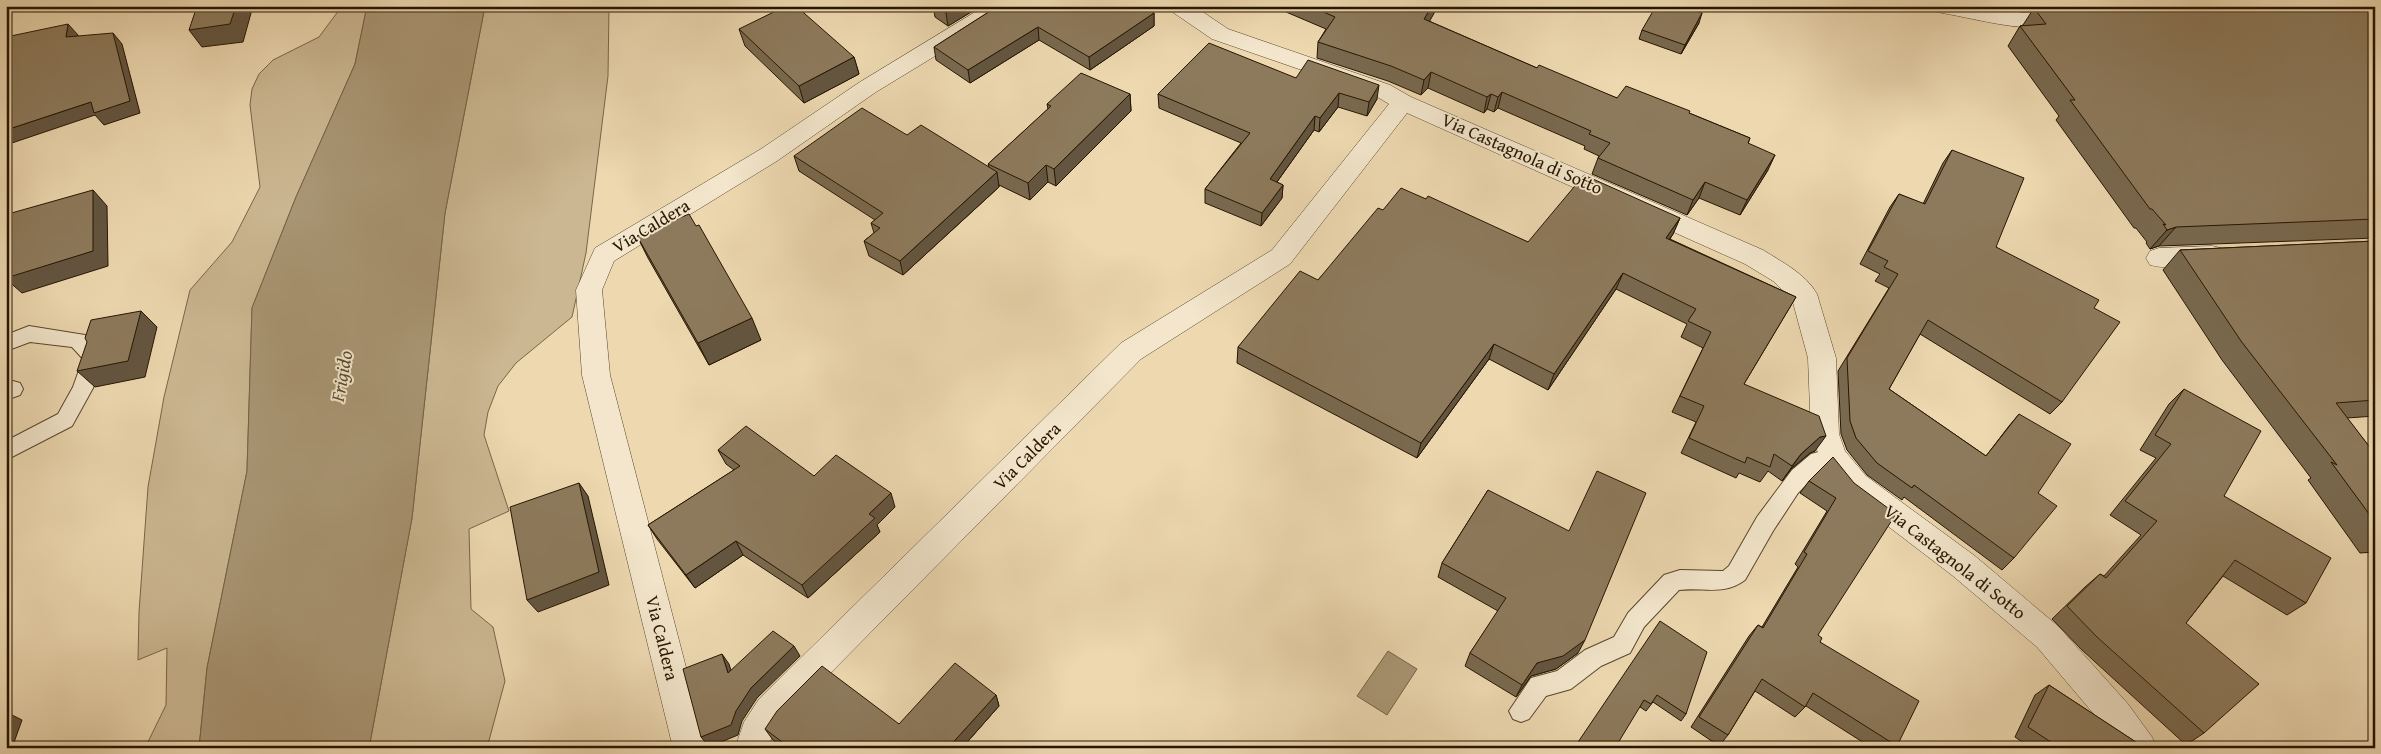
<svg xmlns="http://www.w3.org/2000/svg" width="2381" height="754" font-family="'Gentium Book Plus',serif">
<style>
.green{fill:#cbb792;stroke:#786649}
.water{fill:#a99674;stroke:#756246}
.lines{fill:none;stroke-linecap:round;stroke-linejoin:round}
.service-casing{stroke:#58462c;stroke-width:2}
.minor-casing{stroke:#58462c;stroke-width:1}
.service{fill:#f3e6cc;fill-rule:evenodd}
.minor{fill:#f3e6cc;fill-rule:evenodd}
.wall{fill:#79694f;stroke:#261500}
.shaded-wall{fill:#635540;stroke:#261500}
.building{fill:#8d7a5c;stroke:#261500}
.labels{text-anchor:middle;stroke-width:4;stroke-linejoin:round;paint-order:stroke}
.street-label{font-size:18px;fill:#261500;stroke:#f3e6cc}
.water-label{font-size:19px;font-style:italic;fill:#5a492e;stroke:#f3e6cc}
</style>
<rect width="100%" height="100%" fill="#edd8b0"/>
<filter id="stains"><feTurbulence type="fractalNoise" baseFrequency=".004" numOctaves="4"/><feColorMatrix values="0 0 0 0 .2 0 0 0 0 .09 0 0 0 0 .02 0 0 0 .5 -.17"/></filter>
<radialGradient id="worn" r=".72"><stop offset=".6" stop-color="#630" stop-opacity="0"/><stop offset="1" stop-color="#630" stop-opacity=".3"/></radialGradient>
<g class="green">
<polygon points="342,6 367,6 355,64 296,197 252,308 247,471 207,668 199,748 145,748 166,705 167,648 138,660 139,612 148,487 164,397 190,290 232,242 260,187 250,105 252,89 259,74 273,60 319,37"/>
<polygon points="485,6 609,6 608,76 586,253 572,317 516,363 498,386 488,412 484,435 509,511 469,529 471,609 493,627 505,681 487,748 369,748 412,518 445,213"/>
</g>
<g class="water">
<polygon points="367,6 485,6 445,213 412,518 369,748 199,748 207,668 247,471 252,308 296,197 355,64"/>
<polygon points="1388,651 1417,669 1387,715 1357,696"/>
</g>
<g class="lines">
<g class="service-casing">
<g id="service">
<polygon points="29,326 85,335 103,358 93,388 72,426 6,460 6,441 58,414 73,387 83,359 72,347 30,342 6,351 6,335"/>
<polygon points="13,381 20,383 23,389 20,395 6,400 6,383"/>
<path d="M1833 448 1840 451 1843 457 1840 463 1824 467 1798 493 1773 531 1745 580C1724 596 1703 587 1679 590L1644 627 1630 653 1601 666 1571 689 1546 696 1529 719 1521 722 1513 719 1509 711 1531 678 1557 671 1585 650 1614 637 1628 613 1664 575 1680 570 1723 571 1729 566 1757 517 1792 470 1811 454Z"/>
</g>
</g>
<g class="minor-casing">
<g id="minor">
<polygon points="985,6 1012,6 1009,11 876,92 777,161 614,261 602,290 610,375 707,748 673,748 582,375 576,290 595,248 761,149 860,82"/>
<path d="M1168 6H1194L1228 29 1390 85 1411 97 1763 250C1782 262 1806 274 1817 294L1836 358 1839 434 1845 451 1866 476 1975 556 2059 627 2128 704 2152 737 2157 748H2120L2104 726 2037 647 1953 576 1846 494 1823 466 1811 434 1808 358 1792 299 1773 281 1745 264 1407 113 1290 264 1141 359 783 721 771 739 769 748H735L744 722 759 699 1121 343 1272 250 1389 104 1374 95 1212 39 1171 11Z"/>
<path d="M1931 6H1984L2024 13 2064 12 2072 14 2075 19 2072 24C2030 35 1983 20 1942 13L1934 11Z"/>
<path d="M2212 246 2221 248 2225 255 2221 262C2203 267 2167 270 2150 265L2146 258 2150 251 2159 248Z"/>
</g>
</g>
<use href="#service" class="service"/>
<use href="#minor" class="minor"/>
</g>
<g class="wall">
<polygon points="933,6 981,6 948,26 935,17"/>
<polygon points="998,6 1154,13 1154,26 1090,70 1039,40 970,83 936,60 934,47"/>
<polygon points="1272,6 1438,6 1429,21 1537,68 1617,98 1689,113 1750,138 1748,144 1768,170 1740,215 1699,198 1687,215 1592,174 1598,158 1599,156 1584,149 1585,146 1498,108 1494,112 1487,109 1484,113 1428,88 1421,95 1388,81 1317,58 1318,42 1326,29"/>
<polygon points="2004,6 2375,6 2375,238 2159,246 2150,249 2146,243 2147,242 2136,228 2134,228 2056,120 2059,116 2008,46 2020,26 2023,25 2032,11 2024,11 2005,8"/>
<polygon points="1699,23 1681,54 1639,39 1642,30"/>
<polygon points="739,29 854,57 859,74 804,103 745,46"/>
<polygon points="1296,78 1377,99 1367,116 1338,107 1319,132 1314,130 1277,182 1283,185 1282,198 1261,226 1205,203 1205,189 1241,143 1159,108 1158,94"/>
<polygon points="1130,94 1131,111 1056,186 1048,182 1030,200 999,185 999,187 903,275 869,256 864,241 874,233 871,223 875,220 799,171 794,156 989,167 988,164 1048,109 1047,104"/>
<polygon points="1952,150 1996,247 2094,308 2062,402 2050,414 1920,334 1889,389 1986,456 2009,426 2019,414 2038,493 2014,558 2002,570 1904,497 1902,500 1867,475 1847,450 1841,434 1838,371 1889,288 1875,281 1880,274 1860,264 1890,207 1899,194 1923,204 1943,163"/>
<polygon points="1426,199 1528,242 1680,218 1673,234 1670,239 1796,297 1744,384 1815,451 1810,453 1791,469 1782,481 1768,471 1760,482 1739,473 1736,478 1681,453 1696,422 1672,412 1703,348 1681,337 1687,324 1616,289 1548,390 1489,359 1417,458 1237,363 1238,347 1318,280 1383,210"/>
<polygon points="637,236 761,340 709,365 648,258"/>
<polygon points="2375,241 2375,416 2347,418 2375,454 2375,552 2360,553 2308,480 2311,478 2222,360 2163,270 2180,250"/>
<polygon points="2184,389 2224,496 2306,603 2287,615 2223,576 2186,623 2204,733 2186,745 2082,650 2052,619 2085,587 2100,574 2104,576 2141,535 2110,515 2156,458 2140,450 2169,404"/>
<polygon points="718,450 814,476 895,507 877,525 880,532 808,598 743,555 695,588 657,539 648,525 734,470 726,464"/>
<polygon points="1809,481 1854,483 1818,635 1820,642 1897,746 1895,748 1872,748 1806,706 1795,717 1755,691 1728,735 1719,746 1691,727 1749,636 1758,625 1762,627 1798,567 1795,564 1827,511 1800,493"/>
<polygon points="1488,490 1578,653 1556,669 1531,676 1516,697 1465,666 1470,653 1498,611 1438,577 1442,563"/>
<polygon points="1660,621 1686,714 1681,721 1653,702 1646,711 1640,707"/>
<polygon points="2049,685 2145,748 2031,748 2015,737 2035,695"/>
<polygon points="996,695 999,706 962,748 783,748 773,740 765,729 899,724"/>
</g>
<g class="shaded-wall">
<polygon points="236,6 253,6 243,42 202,47 189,30"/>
<polygon points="957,6 981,6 948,26 946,13"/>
<polygon points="1432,6 1438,6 1422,35 1424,19"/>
<polygon points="1154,13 1154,26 1090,70 1089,57"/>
<polygon points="1702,13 1699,23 1681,54 1685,45"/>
<polygon points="68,24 78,35 75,49 66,37"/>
<polygon points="1038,27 1039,40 970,83 968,70"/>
<polygon points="113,33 122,44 140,113 104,125 95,115 6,145 6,130 91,102"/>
<polygon points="854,57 859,74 804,103 799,86"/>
<polygon points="1431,72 1428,88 1421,95 1424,80"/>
<polygon points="1379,85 1377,99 1367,116 1369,102"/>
<polygon points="1502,92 1498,108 1494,112 1498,97"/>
<polygon points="1339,93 1338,107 1319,132 1320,118"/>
<polygon points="1130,94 1131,111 1056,186 1054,169"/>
<polygon points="1491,94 1487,109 1484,113 1487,97"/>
<polygon points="1315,116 1314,130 1269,193 1270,179"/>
<polygon points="1775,155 1768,170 1740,215 1747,200"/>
<polygon points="1046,165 1048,182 1030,200 1028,183"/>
<polygon points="997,172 999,187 903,275 900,261"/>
<polygon points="1705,182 1699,198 1687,215 1693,200"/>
<polygon points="1283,185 1282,198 1261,226 1262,213"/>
<polygon points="93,190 107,206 108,266 22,293 6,279 6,278"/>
<polygon points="1680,218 1673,234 1659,254 1666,238"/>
<polygon points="2176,227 2159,246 2150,249 2167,230"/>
<polygon points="1623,273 1616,289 1548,390 1554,374"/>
<polygon points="141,311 157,327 145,377 95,387 77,371"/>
<polygon points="752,318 761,340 709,365 698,343"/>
<polygon points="1494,344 1489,359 1417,458 1421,443"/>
<polygon points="1826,436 1815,451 1810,453 1791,469 1782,481 1801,454 1820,437"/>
<polygon points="579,483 588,496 609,585 538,612 527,600"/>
<polygon points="891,493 895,507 877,525 880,532 808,598 802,585 869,514"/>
<polygon points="736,541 743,555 695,588 686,575"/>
<polygon points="1585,640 1578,653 1556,669 1531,676 1516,697 1522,685 1537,663"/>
<polygon points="794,646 800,656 757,698 742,721 738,735 709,747 701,737"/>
<polygon points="722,654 729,664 735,683 728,673"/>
<polygon points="996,695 999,706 962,748 948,748"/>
<polygon points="6,712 22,720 12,748 6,748"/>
</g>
<g class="building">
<polygon points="197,6 236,6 230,24 189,30"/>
<polygon points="786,6 796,6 854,57 799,86 739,29"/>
<polygon points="936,6 957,6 946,13"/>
<polygon points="998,6 1142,6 1154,13 1089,57 1038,27 968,70 934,47"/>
<polygon points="1310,6 1432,6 1424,19 1537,68 1539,65 1617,98 1626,86 1690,111 1689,113 1750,138 1748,143 1775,155 1747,200 1705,182 1693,200 1598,158 1610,143 1589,134 1591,131 1502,92 1498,97 1491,94 1487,97 1431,72 1424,80 1391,66 1318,42 1335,17"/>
<polygon points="1656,6 1679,6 1702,13 1685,45 1642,30"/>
<polygon points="2161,6 2375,6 2375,219 2176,227 2167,230 2163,224 2166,225 2152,209 2150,209 2070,100 2075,100 2020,26 2046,24 2034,8 2131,8"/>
<polygon points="68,24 66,37 113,33 130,101 94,113 91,102 6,130 6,37"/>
<polygon points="1209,43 1296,78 1308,60 1379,85 1369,102 1339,93 1320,118 1315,116 1270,179 1283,185 1262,213 1205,189 1250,133 1158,94"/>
<polygon points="1081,73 1130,94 1054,169 1046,165 1028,183 988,164 1051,106 1047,104"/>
<polygon points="862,108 907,135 921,125 997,172 900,261 864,241 880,228 871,223 883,213 794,156"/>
<polygon points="1952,150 2024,178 1996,247 2099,300 2094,308 2120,322 2062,402 1928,320 1889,389 1986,456 2019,414 2071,444 2038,493 2057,506 2014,558 1914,485 1912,488 1877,463 1856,438 1850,421 1847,358 1898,274 1884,267 1888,261 1868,251 1899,194 1925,204"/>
<polygon points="1584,175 1680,218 1666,238 1796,297 1744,384 1819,416 1826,436 1820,437 1801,454 1792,466 1774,454 1770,467 1747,457 1745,463 1689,438 1704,406 1680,396 1711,332 1688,321 1696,309 1623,273 1554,374 1494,344 1421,443 1238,347 1300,271 1318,280 1378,208 1383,210 1401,188 1426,199 1428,196 1528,242"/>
<polygon points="93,190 93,251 6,278 6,255 8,214"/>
<polygon points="689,214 696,226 699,225 752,318 698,343 637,236"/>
<polygon points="2375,241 2375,400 2336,403 2375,454 2375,522 2331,462 2337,465 2241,341 2180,250"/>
<polygon points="141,311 128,361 77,371 87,342 85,338 91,320"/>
<polygon points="2184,389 2261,431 2224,496 2331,558 2306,603 2235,560 2186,623 2259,684 2204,733 2097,637 2067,606 2100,574 2106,578 2157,521 2125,501 2171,444 2155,435"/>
<polygon points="746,426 814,476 836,455 891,493 869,514 875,518 802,585 736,541 686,575 648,525 740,466 718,450"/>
<polygon points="1833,457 1854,483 1896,514 1818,635 1822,638 1820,642 1919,701 1897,746 1813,693 1805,707 1762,679 1728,735 1699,717 1758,625 1763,628 1807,554 1804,552 1836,498 1809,481"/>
<polygon points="1597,471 1646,493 1585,640 1563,656 1537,663 1522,685 1470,653 1506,598 1442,563 1488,490 1569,531"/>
<polygon points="579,483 599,572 527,600 510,507"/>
<polygon points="1660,621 1707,652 1686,714 1657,695 1651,704 1644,700 1615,748 1574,748"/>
<polygon points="773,631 794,646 751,688 736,711 731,725 701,737 683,669 722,654 728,673"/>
<polygon points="955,663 996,695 948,748 790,748 765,729 777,711 822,666 899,724"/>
<polygon points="2049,685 2145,748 2060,748 2028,727"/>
</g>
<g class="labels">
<g class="street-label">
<text transform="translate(1522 154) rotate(24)" y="6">Via Castagnola di Sotto</text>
<text transform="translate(651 226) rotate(-31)" y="6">Via Caldera</text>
<text transform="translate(1027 456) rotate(-45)" y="6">Via Caldera</text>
<text transform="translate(1955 562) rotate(38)" y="6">Via Castagnola di Sotto</text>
<text transform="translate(662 638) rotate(76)" y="6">Via Caldera</text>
</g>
<g class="water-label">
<text transform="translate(341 376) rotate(-80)" y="7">Frigido</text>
</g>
</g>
<rect width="2381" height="754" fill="none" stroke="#edd8b0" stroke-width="25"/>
<rect x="8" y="8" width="2366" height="739" fill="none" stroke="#261500" stroke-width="2.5"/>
<rect x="12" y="12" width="2356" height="729" fill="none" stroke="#261500"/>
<rect width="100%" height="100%" filter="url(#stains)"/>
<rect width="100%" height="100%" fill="url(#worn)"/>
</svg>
